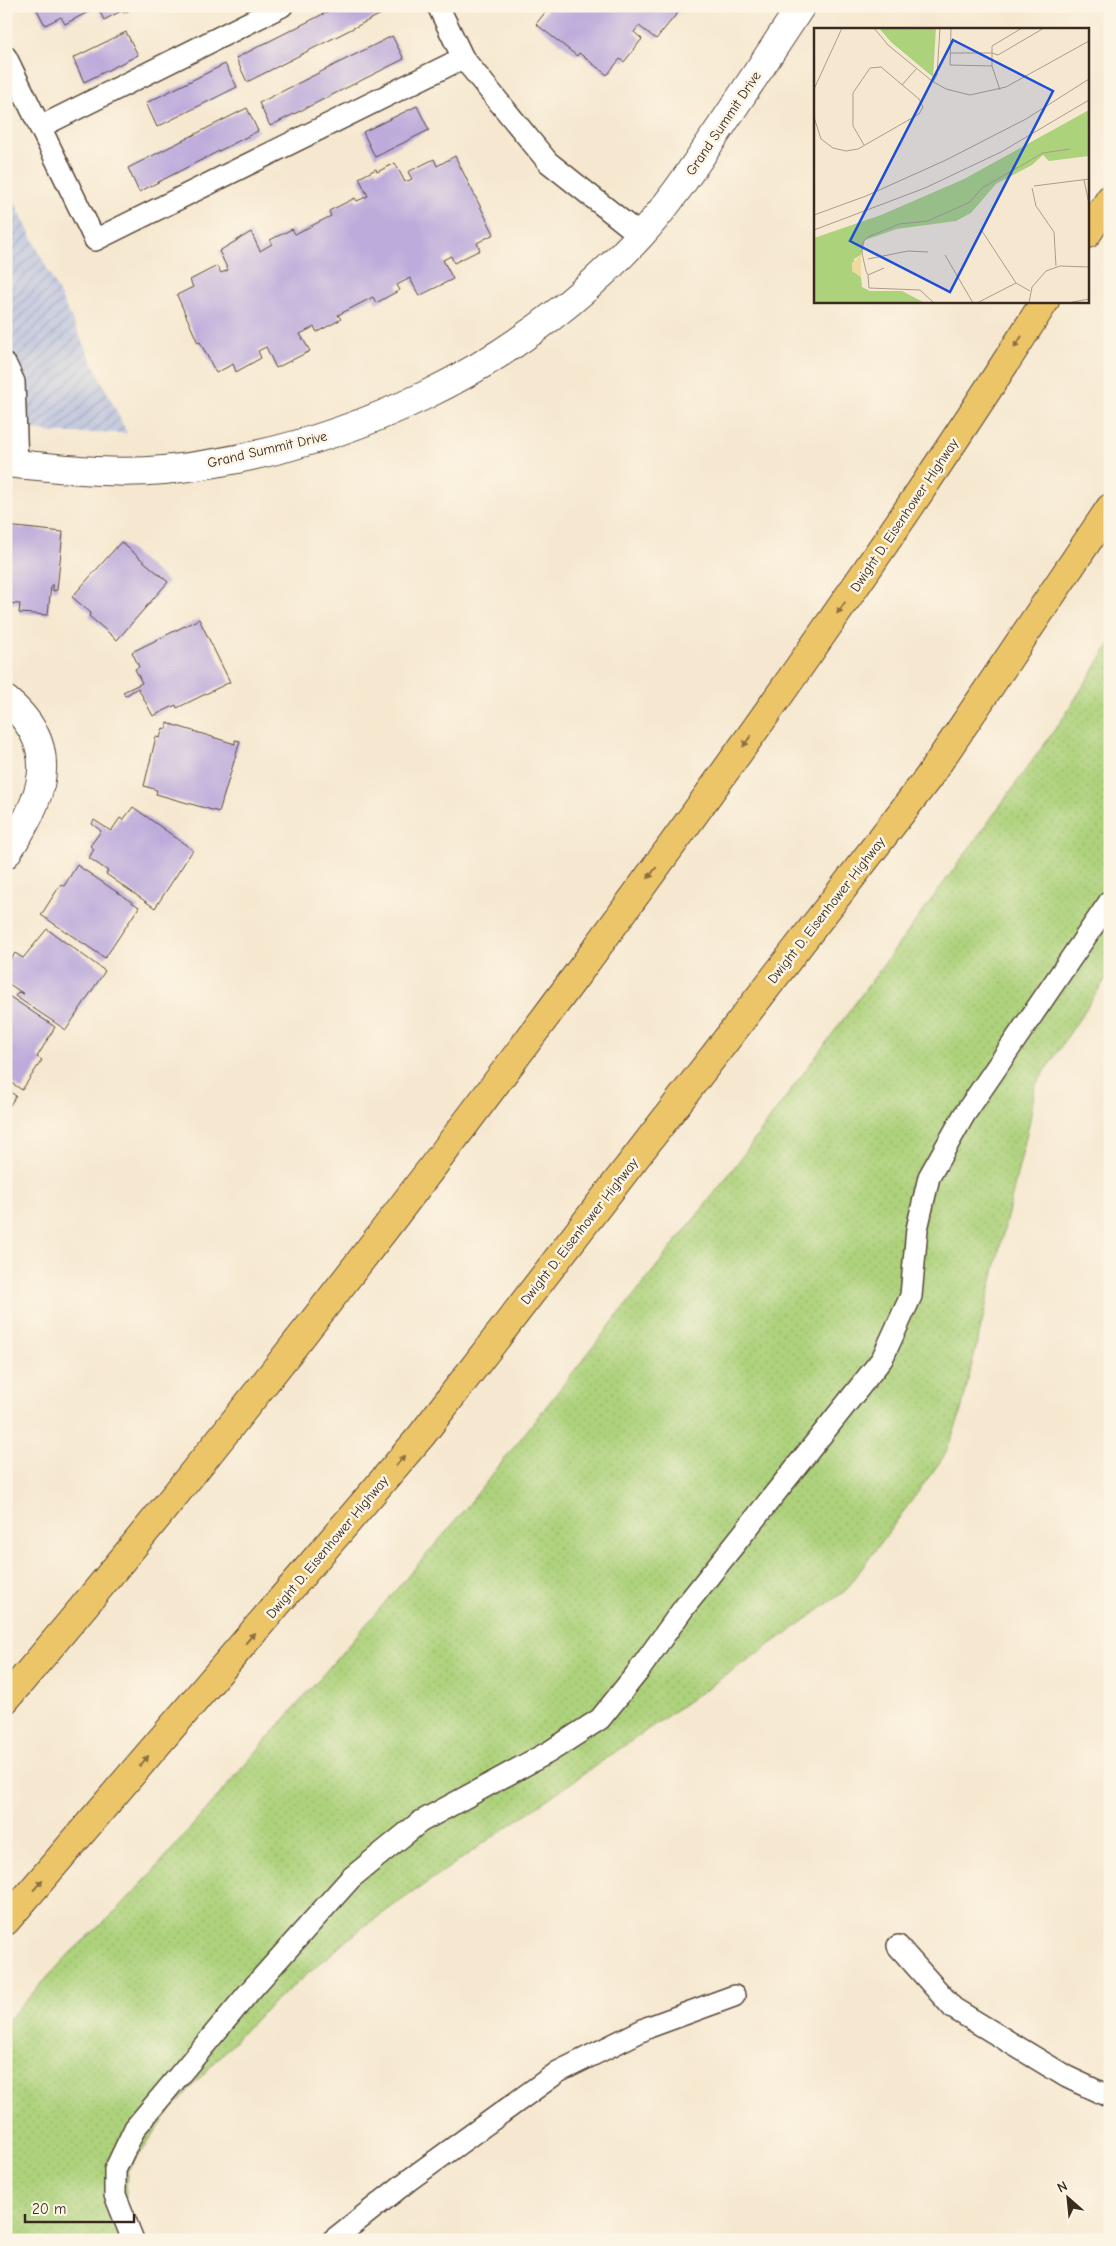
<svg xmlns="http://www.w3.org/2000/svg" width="1116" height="2246" font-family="'Comic Neue',sans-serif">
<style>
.industrial{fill:url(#industrial-furrows)}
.grass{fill:url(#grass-dots);stroke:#747e4d}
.building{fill:#bdacdb}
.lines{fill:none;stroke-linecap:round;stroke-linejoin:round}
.lane-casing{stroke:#574639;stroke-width:24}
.street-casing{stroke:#574639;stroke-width:30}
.highway-casing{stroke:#574639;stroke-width:30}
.lane{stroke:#fff;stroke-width:21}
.street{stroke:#fff;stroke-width:28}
.highway{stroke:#edc569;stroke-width:28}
.oneway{fill:#8b7040}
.labels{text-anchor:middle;stroke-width:5;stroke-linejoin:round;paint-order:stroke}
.street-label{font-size:14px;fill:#3b2a1e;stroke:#fcf5e5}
.inset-road{fill:none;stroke:#ab9c89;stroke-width:1}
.view{fill:#1d4ed8;fill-opacity:0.15;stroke:#1d4ed8;stroke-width:2.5}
.inset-edge{fill:none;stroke:#3b2a1e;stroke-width:2.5}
</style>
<defs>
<pattern id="industrial-furrows" width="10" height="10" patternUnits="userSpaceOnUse" patternTransform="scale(1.25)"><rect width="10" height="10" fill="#bbc3de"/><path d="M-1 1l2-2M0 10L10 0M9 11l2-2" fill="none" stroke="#999fb3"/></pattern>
<pattern id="grass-dots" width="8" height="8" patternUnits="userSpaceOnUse" patternTransform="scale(1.25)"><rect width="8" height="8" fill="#add27c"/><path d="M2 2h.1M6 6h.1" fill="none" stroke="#96b46b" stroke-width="1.8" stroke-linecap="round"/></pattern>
</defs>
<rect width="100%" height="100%" fill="#fcf5e5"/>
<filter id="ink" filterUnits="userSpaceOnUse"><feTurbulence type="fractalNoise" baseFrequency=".02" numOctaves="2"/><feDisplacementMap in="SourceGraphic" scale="10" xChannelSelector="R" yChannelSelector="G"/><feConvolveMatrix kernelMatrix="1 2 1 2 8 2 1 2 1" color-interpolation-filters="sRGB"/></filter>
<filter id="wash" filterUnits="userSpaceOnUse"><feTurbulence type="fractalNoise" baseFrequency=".0096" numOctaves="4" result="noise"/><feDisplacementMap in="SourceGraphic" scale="20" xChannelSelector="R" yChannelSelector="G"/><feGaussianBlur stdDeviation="1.12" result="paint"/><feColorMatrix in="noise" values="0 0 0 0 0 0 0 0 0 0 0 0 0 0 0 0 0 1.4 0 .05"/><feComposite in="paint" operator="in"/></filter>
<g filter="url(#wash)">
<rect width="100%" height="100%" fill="#f6e8d0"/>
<polygon class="industrial" points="6,184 127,433 55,433 6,426"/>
<polygon class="grass" points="1110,644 1110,972 1035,1086 1030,1120 960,1415 945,1455 846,1590 804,1621 363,1927 258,2016 173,2107 127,2171 125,2210 129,2240 6,2240 6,2022 71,1952 119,1908 150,1875 458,1518 724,1181 974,842 1063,718"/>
<g id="blocks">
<g class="building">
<polygon points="35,6 87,6 90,11 65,24 61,17 45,25"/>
<polygon points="97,6 137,6 124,13 123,10 104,20"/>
<polygon points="339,6 377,6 381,14 247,82 236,58"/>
<polygon points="543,6 675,6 680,10 656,39 639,26 634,32 642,39 624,62 620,59 607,75 579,53 577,56 536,24 547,10"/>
<polygon points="126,32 138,55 84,82 73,58"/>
<polygon points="392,36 404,59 270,126 259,103"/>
<polygon points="225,64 237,87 157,127 146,103"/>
<polygon points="417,106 429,130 375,157 363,132"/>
<polygon points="247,108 258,131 139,192 128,168"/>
<polygon points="455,156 494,234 477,243 480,250 454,263 451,256 443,260 453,279 419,296 410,278 397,285 400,290 376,303 373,297 338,315 341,319 338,321 317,332 314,327 300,334 310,351 276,368 266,347 258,351 261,358 236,372 233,364 216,373 200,342 198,343 177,295 193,287 190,280 217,266 221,273 228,270 219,251 251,232 260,251 272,244 270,240 292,229 295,234 331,216 329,211 355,198 357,201 368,196 359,178 376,169 377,172 395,163 405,182 412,179 408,172 434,159 437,166"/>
<polygon points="6,526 63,532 57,590 53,591 53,585 51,585 48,615 19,613 20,604 6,603"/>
<polygon points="121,542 168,582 117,640 89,616 91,613 72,597"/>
<polygon points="199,619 230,682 177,708 176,705 153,716 138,688 125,696 123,692 142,683 135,669 139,667 132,652"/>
<polygon points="167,723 235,744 235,740 240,741 219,812 156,794 157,790 144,786 156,737 160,738 163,728 166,729"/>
<polygon points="133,807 193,850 155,908 106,874 108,871 89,858 94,849 90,846 101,831 92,824 94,820 111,831 120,818 123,820"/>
<polygon points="77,865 139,907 105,958 41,915 61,884 64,886"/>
<polygon points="47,929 105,971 66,1030 15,996 18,992 24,994 6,982 6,958 9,954 12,958 15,953 23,958"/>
<polygon points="6,994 55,1027 37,1057 42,1060 22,1090 6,1079"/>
<polygon points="6,1089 16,1096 6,1111"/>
</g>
</g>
</g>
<g filter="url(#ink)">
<use href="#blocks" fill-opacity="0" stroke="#574639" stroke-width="1"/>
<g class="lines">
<g class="lane-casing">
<g id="lane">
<polyline points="438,6 463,58 548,162 640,235"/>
<polyline points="6,57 95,240 463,58"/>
<polyline points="40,127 282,6"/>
<polyline points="6,365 14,382 17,464"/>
<polyline points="898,1946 953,2008 1067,2077 1110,2097"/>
<polyline points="133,2240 115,2195 115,2170 135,2128 250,1991 351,1878 420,1822 549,1752 600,1719 637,1673 683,1609 882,1359 911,1296 917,1229 929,1177 964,1115 1110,901"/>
<polyline points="333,2240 409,2180 558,2072 649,2027 734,1996"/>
</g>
</g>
<g class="street-casing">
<g id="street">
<path d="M6 463C58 468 111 475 164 470 345 451 516 370 640 236 671 202 696 163 722 125 748 86 775 46 801 6"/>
<path d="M6 700C65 748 42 801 6 854"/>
</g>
</g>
<g class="highway-casing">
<g id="highway">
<polyline points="1087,234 1110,199"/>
<path d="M6 1699C203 1467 389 1228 570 984 735 761 896 535 1045 301"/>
<polyline points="6,1921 421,1436 928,778 1110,508"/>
</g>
</g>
<use href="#lane" class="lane"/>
<use href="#street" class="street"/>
<use href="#highway" class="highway"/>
</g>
<defs><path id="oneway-solid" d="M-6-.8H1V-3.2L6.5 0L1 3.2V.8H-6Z" transform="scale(1.25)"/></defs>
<g class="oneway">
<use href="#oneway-solid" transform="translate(1018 342) rotate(123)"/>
<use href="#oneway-solid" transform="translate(841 608) rotate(125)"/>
<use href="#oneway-solid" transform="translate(747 741) rotate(125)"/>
<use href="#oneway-solid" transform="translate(652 873) rotate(127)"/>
<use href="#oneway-solid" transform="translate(400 1461) rotate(-50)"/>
<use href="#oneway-solid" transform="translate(250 1638) rotate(-50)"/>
<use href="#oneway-solid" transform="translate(144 1761) rotate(-49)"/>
<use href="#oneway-solid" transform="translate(38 1885) rotate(-49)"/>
</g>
</g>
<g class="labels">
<g class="street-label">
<text transform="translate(723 123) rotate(-56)" y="5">Grand Summit Drive</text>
<text transform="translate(267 449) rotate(-13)" y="5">Grand Summit Drive</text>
<text transform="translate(904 515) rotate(-56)" y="5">Dwight D. Eisenhower Highway</text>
<text transform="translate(826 910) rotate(-52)" y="5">Dwight D. Eisenhower Highway</text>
<text transform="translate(579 1231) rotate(-52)" y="5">Dwight D. Eisenhower Highway</text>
<text transform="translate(327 1547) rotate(-50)" y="5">Dwight D. Eisenhower Highway</text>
</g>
</g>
<g transform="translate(814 28)">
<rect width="275" height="275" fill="#f6e8d0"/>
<path d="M65 0H122L119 49 77 14ZM275 82V128L235 133 229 127 218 137 182 156 157 185 142 193 83 201 51 212 47 227 40 231 39 243 47 249 48 259 56 263H88L111 275H0V210L67 187 150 151Z" fill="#add27c"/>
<path d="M47 227V249L38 243V235Z" fill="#eeda9e"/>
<path class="inset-road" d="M60 0 74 17 118 53 132 61 156 67 192 59 275 13M137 0 136 37 178 38M137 25H178V18L208 0M119 54 123 47 126 0M88 57 102 41M0 61 28 0M186 62 178 38V25L184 27 230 0M0 89 7 111 19 120 32 123 44 121 105 86 109 79 105 71 67 39 56 40 39 65V98L50 117M270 152 275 176M220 158 275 151M218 160 222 178 240 204 242 238M0 187 52 168 132 132 212 91 275 51M0 202 111 160 187 124 275 72M168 203 202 255 216 263M131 227 159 275M54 231 94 223 114 224M70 240 54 247 52 243 48 225 49 214 54 209 85 196 114 193 156 174 168 160 229 125 256 121M54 247 55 260 106 262 120 275M163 275 202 255M215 275 218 259 232 243 246 238 275 239M254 275 275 271"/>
<path class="view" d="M139 12 239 63 136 264 36 213Z"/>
<rect width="275" height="275" class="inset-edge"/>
</g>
<rect width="1116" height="2246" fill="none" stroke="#fcf5e5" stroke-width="25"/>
<g transform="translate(1068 2198) rotate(333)" stroke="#fcf5e5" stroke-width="4" paint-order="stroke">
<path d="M0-4L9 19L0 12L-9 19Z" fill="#3b2a1e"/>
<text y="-8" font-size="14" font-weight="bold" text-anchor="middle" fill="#3b2a1e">N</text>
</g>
<path d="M25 2214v8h109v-8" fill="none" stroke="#3b2a1e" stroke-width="2.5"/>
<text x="32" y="2214" font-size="15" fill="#3b2a1e" stroke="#fcf5e5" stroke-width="4" paint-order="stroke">20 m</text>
</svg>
